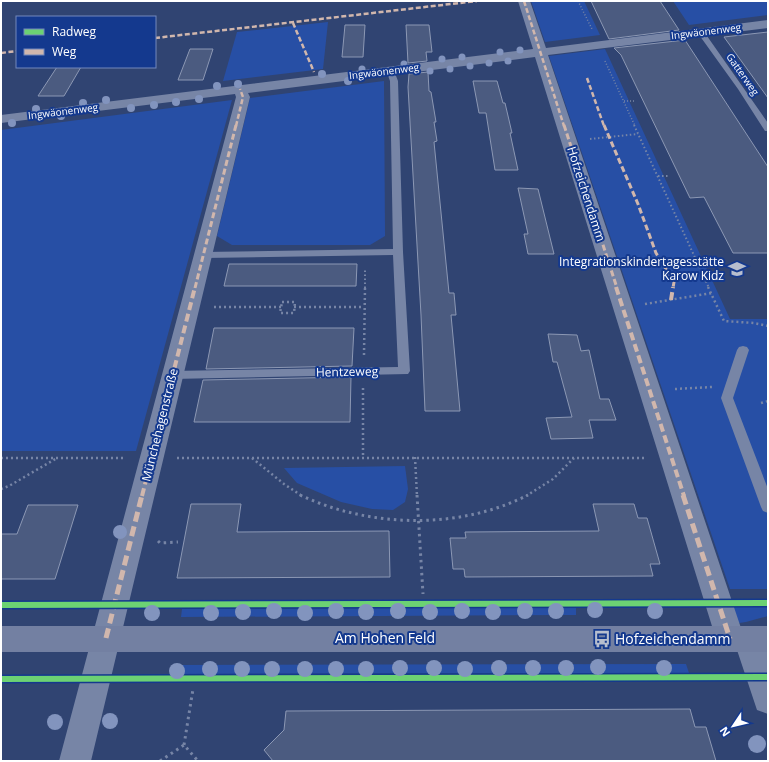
<svg xmlns="http://www.w3.org/2000/svg" width="769" height="762" font-family="'Open Sans',sans-serif">
<style>
.green{fill:#274fa5}
.building{fill:#4b5b80;stroke:#8c98b4}
.lines{fill:none;stroke-linecap:round;stroke-linejoin:round}
.path-far3{stroke:#7785a6;stroke-width:1.5;stroke-dasharray:1 2;stroke-linecap:butt}
.path-far2{stroke:#7785a6;stroke-width:2;stroke-dasharray:1.5 2.5;stroke-linecap:butt}
.path-far1{stroke:#7785a6;stroke-width:2.5;stroke-dasharray:2 3;stroke-linecap:butt}
.path{stroke:#7785a6;stroke-width:3;stroke-dasharray:2.5 4;stroke-linecap:butt}
.lane{fill:#7785a6;fill-rule:evenodd}
.street{fill:#7785a6;fill-rule:evenodd}
.secondary{fill:#7380a2;fill-rule:evenodd}
.quiet-far3{stroke:#d1b7ad;stroke-width:2.5;stroke-dasharray:5 2.5;stroke-linecap:butt}
.quiet-far2{stroke:#d1b7ad;stroke-width:3;stroke-dasharray:6 3;stroke-linecap:butt}
.quiet-far1{stroke:#d1b7ad;stroke-width:4;stroke-dasharray:8 4;stroke-linecap:butt}
.quiet{stroke:#d1b7ad;stroke-width:5;stroke-dasharray:10 5;stroke-linecap:butt}
.cycleway-casing{stroke:#14398e;stroke-width:3}
.cycleway{fill:#6cd273;fill-rule:evenodd}
.tree{fill:#8294be}
.labels{text-anchor:middle;stroke-width:4;stroke-linejoin:round;paint-order:stroke}
.far-street-label{font-size:10px;fill:#fff;stroke:#14398e}
.street-label{font-size:12px;fill:#fff;stroke:#14398e}
.poi-label{font-size:12px;fill:#fff;stroke:#14398e;text-anchor:end}
.near-street-label{font-size:14px;fill:#fff;stroke:#14398e}
.near-poi-label{font-size:14px;fill:#fff;stroke:#14398e;text-anchor:start}
</style>
<rect width="100%" height="100%" fill="#304472"/>
<g class="green">
<polygon points="531,1 584,1 600,35 545,42"/>
<polygon points="673,1 768,1 768,15 689,25"/>
<polygon points="328,22 323,69 223,81 237,32"/>
<polygon points="605,49 730,319 768,319 768,589 730,589 549,56"/>
<polygon points="384,81 385,236 370,245 232,245 217,236 250,98"/>
<polygon points="232,100 136,451 1,451 1,130"/>
<polygon points="405,466 408,489 405,502 393,510 372,509 341,502 297,483 284,468"/>
<polygon points="576,607 576,615 181,617 182,609"/>
<polygon points="731,607 768,607 768,616 746,622 739,623"/>
<polygon points="686,664 689,673 171,674 172,665"/>
</g>
<g class="building">
<polygon points="591,1 660,1 679,30 609,39"/>
<polygon points="345,25 365,25 363,57 342,57"/>
<polygon points="406,25 429,25 432,52 426,52 427,61 408,63"/>
<polygon points="768,32 768,98 724,37"/>
<polygon points="685,40 768,167 768,253 733,253 704,197 690,198 621,55 614,48"/>
<polygon points="190,49 213,49 203,80 178,80"/>
<polygon points="57,67 81,67 64,96 38,96"/>
<polygon points="428,72 429,91 431,92 436,122 434,122 437,141 434,142 449,293 454,293 456,315 451,315 460,411 425,411 421,315 408,87 409,74"/>
<polygon points="473,81 497,81 503,103 505,103 512,133 510,133 518,170 495,170 486,113 479,113"/>
<polygon points="518,188 538,189 554,254 528,254 524,234 528,234"/>
<polygon points="229,264 357,264 356,286 224,286"/>
<polygon points="214,328 354,328 352,366 206,369"/>
<polygon points="548,334 577,335 581,351 589,350 600,399 609,399 616,420 589,420 593,438 551,439 546,418 572,417 557,362 553,362"/>
<polygon points="351,377 350,422 194,422 203,380"/>
<polygon points="191,504 241,504 237,532 389,531 390,577 177,578"/>
<polygon points="593,504 634,504 638,518 647,518 660,564 650,564 653,576 465,577 464,569 453,569 450,538 466,538 465,532 599,531"/>
<polygon points="28,505 78,505 55,579 1,579 1,534 17,534"/>
<polygon points="690,709 695,727 706,727 716,761 273,761 264,750 284,730 286,711"/>
</g>
<g class="lines">
<g class="path-far3">
<polyline points="578,1 592,29"/>
<polyline points="605,61 635,126"/>
<polyline points="624,101 634,101"/>
</g>
<g class="path-far2">
<polyline points="634,125 709,288"/>
<polyline points="590,139 638,134"/>
<polyline points="658,176 670,176"/>
<polyline points="365,288 365,268"/>
</g>
<g class="path-far1">
<polyline points="708,287 724,321 754,323 768,326"/>
<polygon points="282,302 295,302 294,313 280,313"/>
<polyline points="645,304 712,293"/>
<polyline points="214,307 281,307"/>
<polyline points="294,307 364,307"/>
<polyline points="364,355 365,287"/>
<polyline points="363,388 363,457"/>
<polyline points="675,389 712,387"/>
<polyline points="761,403 768,401"/>
<polyline points="415,457 417,496"/>
<polyline points="1,458 126,458"/>
<polyline points="177,458 646,458"/>
<polyline points="252,458 284,484 302,496"/>
<polyline points="1,489 9,486 57,458"/>
<polyline points="526,496 553,479 574,458"/>
</g>
<g class="path">
<path d="M300 495C370 528 459 530 528 495"/>
<polyline points="417,495 423,594"/>
<polyline points="158,541 160,543 178,542"/>
<polyline points="184,745 193,689"/>
<polyline points="160,761 184,745 198,761"/>
</g>
<g class="lane">
<polygon points="700,30 707,36 768,123 768,131 765,131 738,89 697,32"/>
<polygon points="387,68 393,68 398,81 403,252 410,371 408,374 172,379 168,378 166,375 168,372 172,371 398,367 393,255 203,258 198,255 203,252 393,249 390,81 386,70"/>
<polygon points="743,346 747,347 749,350 733,398 768,489 768,513 763,511 761,507 721,398 737,350 739,347"/>
</g>
<polygon class="street" points="518,1 530,1 546,48 768,20 768,28 548,55 741,628 748,626 758,630 768,654 768,714 757,710 737,650 730,652 720,648 716,639 535,57 248,93 250,97 91,761 59,761 236,97 235,94 1,123 1,115 533,49"/>
<rect class="secondary" x="1" y="626" width="767" height="26"/>
<g class="quiet-far3">
<polyline points="524,1 564,126"/>
<polyline points="293,23 314,72"/>
<polyline points="155,38 477,1"/>
<polyline points="1,53 17,51"/>
<polyline points="587,78 604,126"/>
<polyline points="236,126 243,97 240,89"/>
</g>
<g class="quiet-far2">
<polyline points="564,125 617,288"/>
<polyline points="604,125 638,204 656,253 674,282 673,288"/>
<polyline points="195,288 236,125"/>
</g>
<g class="quiet-far1">
<polyline points="616,287 684,496"/>
<polyline points="671,300 673,287"/>
<polyline points="142,496 195,287"/>
</g>
<g class="quiet">
<polyline points="683,495 730,639"/>
<polyline points="106,638 142,495"/>
</g>
<g class="cycleway-casing">
<g id="cycleway">
<polygon points="768,600 768,606 1,608 1,602"/>
<polygon points="768,674 768,680 1,682 1,676"/>
</g>
</g>
<use href="#cycleway" class="cycleway"/>
</g>
<g class="tree">
<circle cx="520" cy="50" r="3.5"/>
<circle cx="500" cy="52" r="3.5"/>
<circle cx="462" cy="57" r="3.5"/>
<circle cx="442" cy="59" r="3.5"/>
<circle cx="508" cy="61" r="3.5"/>
<circle cx="489" cy="63" r="3.5"/>
<circle cx="404" cy="64" r="3.5"/>
<circle cx="470" cy="66" r="3.5"/>
<circle cx="362" cy="69" r="3.5"/>
<circle cx="450" cy="69" r="3.5"/>
<circle cx="430" cy="71" r="3.5"/>
<circle cx="322" cy="74" r="4"/>
<circle cx="348" cy="81" r="4"/>
<circle cx="238" cy="84" r="4"/>
<circle cx="217" cy="86" r="4"/>
<circle cx="199" cy="99" r="4"/>
<circle cx="106" cy="100" r="4"/>
<circle cx="176" cy="102" r="4"/>
<circle cx="83" cy="103" r="4"/>
<circle cx="154" cy="105" r="4"/>
<circle cx="131" cy="108" r="4"/>
<circle cx="36" cy="109" r="4"/>
<circle cx="61" cy="116" r="4"/>
<circle cx="12" cy="123" r="4"/>
<circle cx="120" cy="532" r="7"/>
<circle cx="595" cy="610" r="8"/>
<circle cx="274" cy="611" r="8"/>
<circle cx="336" cy="611" r="8"/>
<circle cx="398" cy="611" r="8"/>
<circle cx="462" cy="611" r="8"/>
<circle cx="525" cy="611" r="8"/>
<circle cx="556" cy="611" r="8"/>
<circle cx="655" cy="611" r="8"/>
<circle cx="243" cy="612" r="8"/>
<circle cx="366" cy="612" r="8"/>
<circle cx="430" cy="612" r="8"/>
<circle cx="493" cy="612" r="8"/>
<circle cx="152" cy="613" r="8"/>
<circle cx="211" cy="613" r="8"/>
<circle cx="305" cy="613" r="8"/>
<circle cx="598" cy="667" r="8"/>
<circle cx="400" cy="668" r="8"/>
<circle cx="434" cy="668" r="8"/>
<circle cx="499" cy="668" r="8"/>
<circle cx="533" cy="668" r="8"/>
<circle cx="566" cy="668" r="8"/>
<circle cx="664" cy="668" r="8"/>
<circle cx="210" cy="669" r="8"/>
<circle cx="242" cy="669" r="8"/>
<circle cx="272" cy="669" r="8"/>
<circle cx="305" cy="669" r="8"/>
<circle cx="336" cy="669" r="8"/>
<circle cx="366" cy="669" r="8"/>
<circle cx="465" cy="669" r="8"/>
<circle cx="177" cy="671" r="8"/>
<circle cx="110" cy="721" r="8"/>
<circle cx="55" cy="722" r="8"/>
<circle cx="757" cy="744" r="9"/>
</g>
<defs>
<g id="school-bare" transform="scale(1.38)"><path d="M0-5L7-2L0 1L-7-2ZM-4 1L0 2.5L4 1V4Q0 6-4 4Z" fill="#b7bece" stroke="#14398e" stroke-width="2.5" paint-order="stroke"/></g>
<g id="bus-bare" transform="scale(1.38)"><path d="M-5-6H5V4H4V6H2V4H-2V6H-4V4H-5ZM-3.5-4V0h7V-4ZM-3.5 1.2v1.5H-2V1.2ZM2 1.2v1.5H3.5V1.2Z" fill="#b7bece" stroke="#14398e" stroke-width="2.5" paint-order="stroke"/></g>
</defs>
<g fill-rule="evenodd">
<use href="#school-bare" x="737" y="269"/>
<use href="#bus-bare" x="602" y="639"/>
</g>
<g class="labels">
<g class="far-street-label">
<text transform="translate(706 31) rotate(-7)" y="4">Ingwäonenweg</text>
<text transform="translate(384 71) rotate(-7)" y="4">Ingwäonenweg</text>
<text transform="translate(743 74) rotate(55)" y="4">Gatterweg</text>
<text transform="translate(63 111) rotate(-7)" y="4">Ingwäonenweg</text>
</g>
<g class="street-label">
<text transform="translate(586 194) rotate(72)" y="4">Hofzeichendamm</text>
<text transform="translate(347 372) rotate(-1)" y="4">Hentzeweg</text>
<text transform="translate(160 425) rotate(-76)" y="4">Münchehagenstraße</text>
</g>
<g class="poi-label">
<text x="724" y="266">Integrationskindertagesstätte<tspan x="724" dy="14">Karow Kidz</tspan></text>
</g>
<g class="near-street-label">
<text x="385" y="643">Am Hohen Feld</text>
</g>
<g class="near-poi-label">
<text x="615" y="644">Hofzeichendamm</text>
</g>
</g>
<rect width="769" height="762" fill="none" stroke="#ffffff" stroke-width="4"/>
<rect x="16" y="16" width="140" height="52" fill="#14398e" stroke="#7288bb"/>
<rect x="24" y="29" width="20" height="6" fill="#6cd273" stroke="#7288bb"/>
<text x="52" y="36" font-size="12" fill="#ffffff">Radweg</text>
<rect x="24" y="49" width="20" height="6" fill="#d1b7ad" stroke="#7288bb"/>
<text x="52" y="56" font-size="12" fill="#ffffff">Weg</text>
<g transform="translate(733 726) rotate(235)" stroke="#14398e" stroke-width="3" paint-order="stroke">
<path d="M0-3L7 15L0 10L-7 15Z" fill="#ffffff"/>
<text y="-6" font-size="11" font-weight="bold" text-anchor="middle" fill="#ffffff">N</text>
</g>
</svg>
